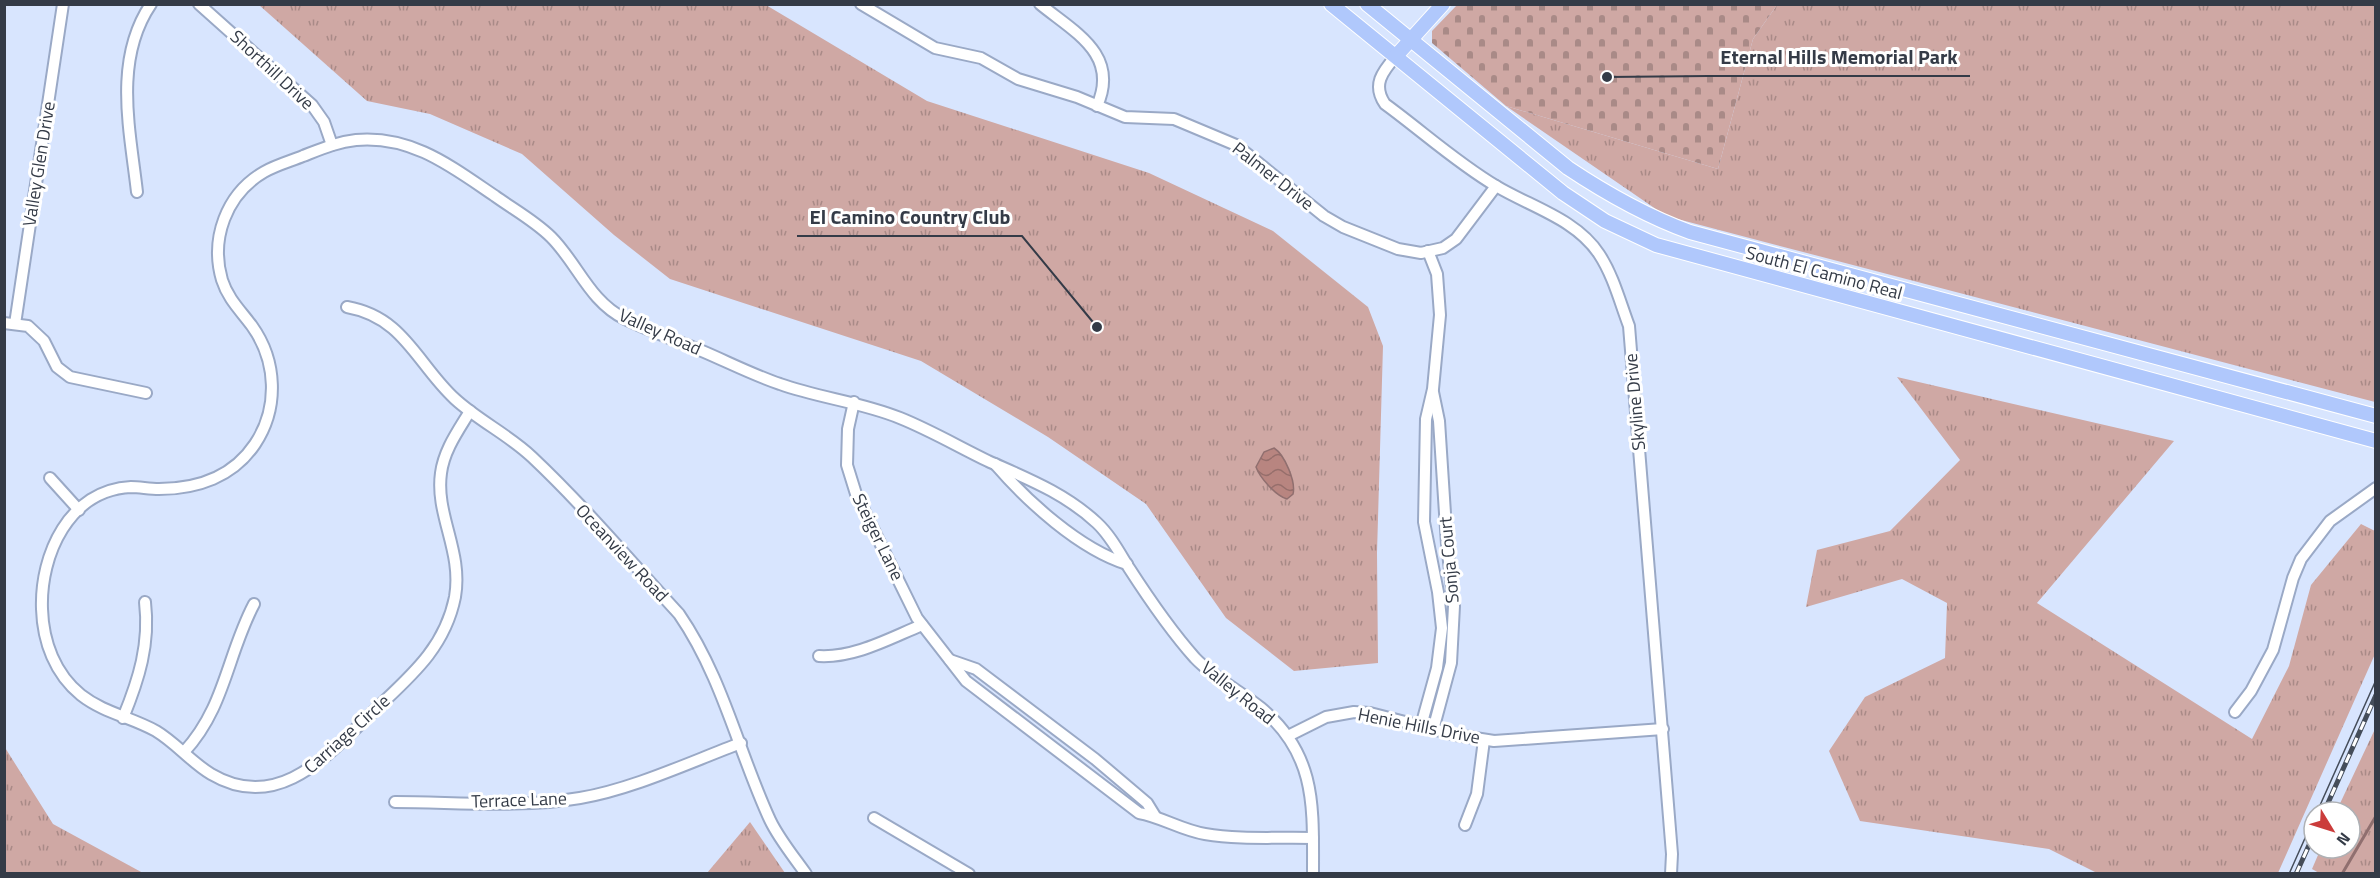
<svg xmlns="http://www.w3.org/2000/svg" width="2380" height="878" font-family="'Titillium Web',sans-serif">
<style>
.grass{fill:url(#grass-tufts)}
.cemetery{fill:url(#cemetery-stones)}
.water{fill:url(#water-waves);stroke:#906f6f;stroke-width:1.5}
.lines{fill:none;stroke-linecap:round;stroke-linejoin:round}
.stream{stroke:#906f6f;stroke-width:3}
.minor-casing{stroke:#9aa9c6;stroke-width:14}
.major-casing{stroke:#fff;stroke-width:16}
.minor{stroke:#fff;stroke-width:10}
.major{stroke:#b0c8fc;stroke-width:14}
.tram{stroke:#454d5a;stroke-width:1.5}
.rail-casing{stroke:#454d5a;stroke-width:5}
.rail{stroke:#fff;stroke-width:3;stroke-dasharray:9;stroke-linecap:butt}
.labels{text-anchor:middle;stroke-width:6;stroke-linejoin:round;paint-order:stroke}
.street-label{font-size:18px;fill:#343b47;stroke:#fff}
.leader{fill:none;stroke:#343b47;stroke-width:2}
.callout-dot{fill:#343b47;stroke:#fff;stroke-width:2}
.callout-label{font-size:20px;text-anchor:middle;font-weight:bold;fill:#343b47;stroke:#fff;stroke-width:6;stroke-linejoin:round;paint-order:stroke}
</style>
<defs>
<pattern id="grass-tufts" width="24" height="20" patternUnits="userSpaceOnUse" patternTransform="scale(1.5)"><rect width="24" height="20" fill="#cfa8a4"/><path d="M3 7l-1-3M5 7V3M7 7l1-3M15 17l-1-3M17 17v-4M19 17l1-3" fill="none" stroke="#a98a87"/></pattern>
<pattern id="cemetery-stones" width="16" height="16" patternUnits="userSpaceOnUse" patternTransform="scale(1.5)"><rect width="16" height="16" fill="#cfa8a4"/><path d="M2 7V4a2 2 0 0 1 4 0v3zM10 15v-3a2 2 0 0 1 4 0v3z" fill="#a98a87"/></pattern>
<pattern id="water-waves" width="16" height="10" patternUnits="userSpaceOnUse" patternTransform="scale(1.5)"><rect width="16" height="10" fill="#b88580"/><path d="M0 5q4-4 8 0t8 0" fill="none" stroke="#966e6b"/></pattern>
</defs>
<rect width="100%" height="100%" fill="#d8e5fe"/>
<g class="grass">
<polygon points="259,5 766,5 927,101 1149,173 1273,231 1368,307 1383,346 1377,553 1378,663 1294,671 1226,618 1146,504 1048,437 921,361 670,279 614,235 522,154 430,114 367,101"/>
<polygon points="1777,5 2375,5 2375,402 1666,216 1506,106 1718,169 1753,39"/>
<polygon points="1897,377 2174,441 2037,603 2252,739 2289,666 2311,585 2361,524 2375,531 2375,654 2278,873 2097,873 2049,849 1860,821 1829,751 1865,697 1945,658 1947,603 1902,579 1806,607 1817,550 1890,531 1960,460"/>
<polygon points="2375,729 2375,873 2319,873 2312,869 2321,848 2350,848 2350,812 2336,812"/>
<polygon points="4,746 53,824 143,873 5,873"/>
<polygon points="750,822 785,873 707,873"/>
</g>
<polygon class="cemetery" points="1457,5 1457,4 1777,5 1753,39 1718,169 1506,106 1432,43 1432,31"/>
<path class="water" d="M1274 448C1285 455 1296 482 1293 494L1287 499C1276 496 1260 478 1256 467L1264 452Z"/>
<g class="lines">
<polyline class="stream" points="2342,874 2376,816"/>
<g class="minor-casing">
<g id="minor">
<polyline points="199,4 312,105 324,122 332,145"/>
<polyline points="861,4 935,48 981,58 1018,79 1077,97 1125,117 1174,119 1236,145 1324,216 1343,227 1398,249 1421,253 1443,248 1456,239 1496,186"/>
<path d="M1040 4C1074 32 1120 54 1097 106"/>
<path d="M1396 56C1382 72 1372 85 1385 104 1422 131 1457 163 1496 186 1531 207 1576 219 1599 254 1613 275 1620 302 1629 326L1672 854 1671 874"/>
<path d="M137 192C130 130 113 60 151 4"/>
<path d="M347 307C404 317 417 364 455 399 479 421 509 435 532 457 584 506 631 562 679 614 723 678 738 751 770 820 779 839 794 857 806 874"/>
<polyline points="4,323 28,326 44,341 57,367 70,377 146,393"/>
<polyline points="15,324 63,4"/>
<path d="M854 402 848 429 847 465 856 494 917 618 966 681 1139 813C1162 817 1181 830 1205 834 1239 840 1278 837 1313 838"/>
<path d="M470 411C458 431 444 450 441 473 435 515 463 551 455 597 445 647 412 675 377 708 331 751 280 815 211 774 191 762 176 743 156 731 131 717 104 713 81 695 55 674 43 642 42 609 40 555 69 490 131 487 140 487 149 489 159 489 197 489 233 477 255 444 279 408 277 361 252 326 241 311 228 299 222 280 210 239 226 194 264 172 276 165 291 161 303 156 321 149 337 142 356 140 412 135 452 167 495 196 513 209 535 221 551 237 578 264 589 301 625 319 650 331 677 341 702 351 728 362 753 375 780 384 819 398 861 402 900 418 930 430 959 447 988 461 1026 478 1065 493 1097 523 1110 535 1119 552 1129 568 1149 599 1170 630 1195 658 1214 678 1240 691 1261 708 1317 755 1313 807 1313 874"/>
<path d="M995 464C1027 501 1079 549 1127 564"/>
<polyline points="50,478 79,510"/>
<path d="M819 656C855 658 890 638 922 625"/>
<polyline points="950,660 976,669 1095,759 1147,803 1155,816"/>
<polyline points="2235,712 2251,691 2273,650 2293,578 2301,559 2330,521 2376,488"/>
<path d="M123 718C139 679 150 644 145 602"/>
<polyline points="1421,726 1437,668 1442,628 1438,592 1424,522 1426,419 1433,389 1440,315 1437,274 1428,251"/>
<polyline points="1433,730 1451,663 1454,606 1447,544 1439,421 1433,392"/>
<polyline points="1288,736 1326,717 1354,712 1370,713 1456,735 1494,741 1663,729"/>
<path d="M184 752C225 708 227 655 254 604"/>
<path d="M395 802C455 802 521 808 580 798 633 789 690 762 741 743"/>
<polyline points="874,818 969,874"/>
<polyline points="1465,825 1477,794 1484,740"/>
</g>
</g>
<g class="major-casing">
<g id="major">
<polyline points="1331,4 1563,193 1605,221 1656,245 2376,441"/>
<path d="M1367 4 1568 168C1607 194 1646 216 1690 232L2376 416"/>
<polyline points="1396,56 1443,4"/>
</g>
</g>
<use href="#minor" class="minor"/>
<use href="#major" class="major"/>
<g class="tram">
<polyline points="2317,812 2376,680"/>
<polyline points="2289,874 2314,818"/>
</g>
<g class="rail-casing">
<g id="rail">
<polyline points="2324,812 2376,695"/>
<polyline points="2296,874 2314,834"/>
</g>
</g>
<use href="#rail" class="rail"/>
</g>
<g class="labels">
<g class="street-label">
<text transform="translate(272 70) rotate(43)" y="6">Shorthill Drive</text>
<text transform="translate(39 164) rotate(-81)" y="6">Valley Glen Drive</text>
<text transform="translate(1273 176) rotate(38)" y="6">Palmer Drive</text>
<text transform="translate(1824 273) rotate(15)" y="6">South El Camino Real</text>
<text transform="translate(660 332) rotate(24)" y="6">Valley Road</text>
<text transform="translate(1635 402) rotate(-95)" y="6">Skyline Drive</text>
<text transform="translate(878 537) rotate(64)" y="6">Steiger Lane</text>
<text transform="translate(622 553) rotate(47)" y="6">Oceanview Road</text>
<text transform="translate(1449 560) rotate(-95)" y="6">Sonja Court</text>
<text transform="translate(1238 693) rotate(39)" y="6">Valley Road</text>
<text transform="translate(1419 726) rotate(11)" y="6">Henie Hills Drive</text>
<text transform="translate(347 734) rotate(-42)" y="6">Carriage Circle</text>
<text transform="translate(519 800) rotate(-2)" y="6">Terrace Lane</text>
</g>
</g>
<path class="leader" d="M1607 77L1708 76H1970M1097 327L1022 236H797"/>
<g class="callout-dot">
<circle cx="1607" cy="77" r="6"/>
<circle cx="1097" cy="327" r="6"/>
</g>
<g class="callout-label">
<text x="1839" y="64">Eternal Hills Memorial Park</text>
<text x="910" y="224">El Camino Country Club</text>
</g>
<rect width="2380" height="878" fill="none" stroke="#343b47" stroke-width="12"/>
<g transform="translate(2332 830) rotate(128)"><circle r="28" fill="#ffffff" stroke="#aeb1b5" stroke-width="1.5"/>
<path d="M0-4.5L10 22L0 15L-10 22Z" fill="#cb3c3b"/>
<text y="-9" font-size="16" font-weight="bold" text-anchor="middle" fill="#343b47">N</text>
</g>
</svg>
